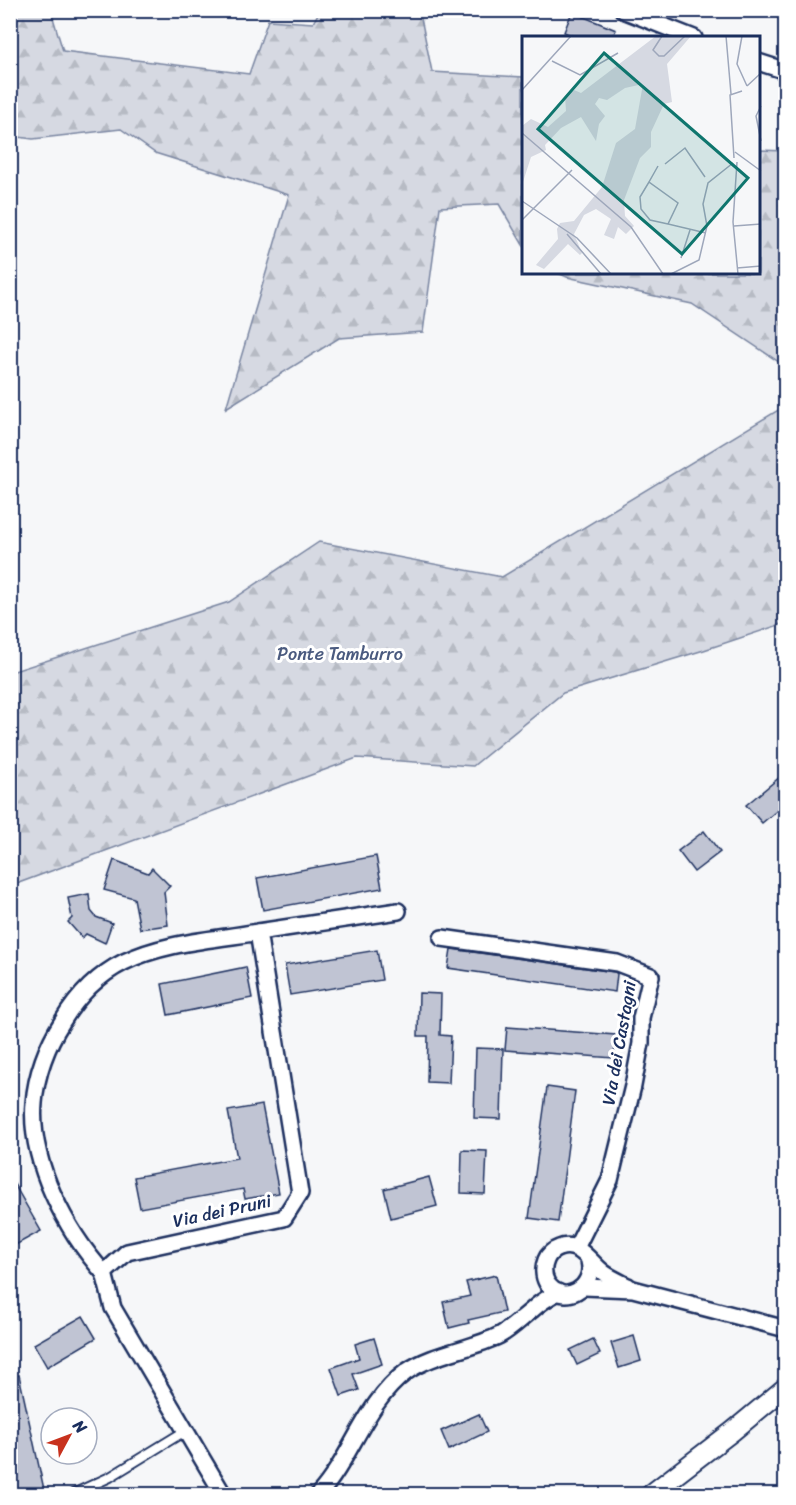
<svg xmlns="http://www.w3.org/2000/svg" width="796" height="1505" font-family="Sriracha,sans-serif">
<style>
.forest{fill:url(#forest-firs);stroke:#7884a0;stroke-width:1.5}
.building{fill:#c0c4d3;stroke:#1b2f5e;stroke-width:1.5}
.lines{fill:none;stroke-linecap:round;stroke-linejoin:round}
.service-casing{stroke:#1b2f5e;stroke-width:12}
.minor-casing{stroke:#1b2f5e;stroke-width:20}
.tertiary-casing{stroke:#1b2f5e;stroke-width:22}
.service{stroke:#fff;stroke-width:8}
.minor{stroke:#fff;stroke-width:15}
.tertiary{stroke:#fff;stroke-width:18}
.labels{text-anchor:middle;stroke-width:6;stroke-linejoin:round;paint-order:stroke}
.park-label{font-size:18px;fill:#4a5a7f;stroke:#fff}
.street-label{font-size:18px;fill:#1b2f5e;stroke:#fff}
.inset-road{fill:none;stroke:#9ea7bb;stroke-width:1.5}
.view{fill:#0f766e;fill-opacity:0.15;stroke:#0f766e;stroke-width:3}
.inset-edge{fill:none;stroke:#1b2f5e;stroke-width:3}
</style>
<defs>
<pattern id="forest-firs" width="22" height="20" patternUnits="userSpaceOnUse" patternTransform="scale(1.5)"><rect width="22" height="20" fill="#d6d9e2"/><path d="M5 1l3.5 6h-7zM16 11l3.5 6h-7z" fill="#b7bbc4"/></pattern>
</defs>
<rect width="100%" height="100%" fill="#f6f7f9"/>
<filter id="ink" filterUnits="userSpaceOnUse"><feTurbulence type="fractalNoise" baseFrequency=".0167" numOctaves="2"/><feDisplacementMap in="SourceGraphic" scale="12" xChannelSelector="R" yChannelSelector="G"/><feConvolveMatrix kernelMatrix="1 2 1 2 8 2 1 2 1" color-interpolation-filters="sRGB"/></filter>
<g filter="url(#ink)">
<g class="forest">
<polygon points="11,10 51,11 63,51 249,74 268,20 313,23 320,10 411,10 420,13 432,72 523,77 523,245 499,204 440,207 423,332 339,338 226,408 289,195 155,153 121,129 33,139 11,136"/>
<polygon points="759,150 785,151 785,366 692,304 567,277 558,273 758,273"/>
<polygon points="785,406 785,623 704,650 563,693 473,766 357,758 16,884 11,889 11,672 229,602 319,542 502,577"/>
</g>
<g class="building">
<polygon points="572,12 616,30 612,38 577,38 564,32"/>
<polygon points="786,772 786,803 762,823 746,805"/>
<polygon points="704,831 720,852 694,872 678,851"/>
<polygon points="376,856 382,888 263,910 257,878"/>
<polygon points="114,860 148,873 152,868 170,886 164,892 168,925 140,929 134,898 104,890"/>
<polygon points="89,894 91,911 96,917 112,923 105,943 86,934 82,938 68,922 72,918 68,898"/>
<polygon points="451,949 615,972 617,974 615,992 448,968"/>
<polygon points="377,950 382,980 290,995 285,965"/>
<polygon points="246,967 252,998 168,1015 162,984"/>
<polygon points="419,993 441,994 440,1035 451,1036 449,1083 427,1082 428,1036 418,1036"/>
<polygon points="507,1027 616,1035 614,1058 505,1050"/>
<polygon points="476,1048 503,1049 501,1119 474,1118"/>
<polygon points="547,1087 575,1091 558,1222 529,1218"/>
<polygon points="262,1105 279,1193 245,1199 243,1189 140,1208 134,1177 237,1158 228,1111"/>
<polygon points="462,1150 487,1151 485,1194 461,1193"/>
<polygon points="10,1177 41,1231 10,1248"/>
<polygon points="429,1177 437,1206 391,1218 384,1189"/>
<polygon points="496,1275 504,1312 468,1320 469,1323 449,1328 443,1302 470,1296 466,1282"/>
<polygon points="83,1316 96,1338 47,1367 34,1344"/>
<polygon points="634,1336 641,1361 619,1368 611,1343"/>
<polygon points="374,1338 382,1364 353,1374 359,1390 341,1396 331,1368 359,1358 355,1344"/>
<polygon points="593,1339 600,1354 577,1365 570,1350"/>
<polygon points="19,1375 45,1494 10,1494 10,1377"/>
<polygon points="479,1414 487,1432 449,1450 441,1431"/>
</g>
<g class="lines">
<g class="service-casing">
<polyline id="service" points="73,1494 110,1477 185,1431"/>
</g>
<g class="minor-casing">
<g id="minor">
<polyline points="623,10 694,38"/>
<polyline points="758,62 786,71"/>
<polyline points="442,938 617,963 651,976 641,1018 641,1043 633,1086 610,1180 576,1248"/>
<path d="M589 1261C596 1288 563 1307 547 1283 543 1276 543 1267 546 1260 548 1255 553 1250 559 1248 579 1240 590 1263 604 1273 611 1278 620 1282 628 1286"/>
<path d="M104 1273C66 1231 29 1161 34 1103 36 1075 47 1045 62 1022 77 997 98 975 124 962 165 942 214 940 258 932"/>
<polyline points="584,1287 633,1289 786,1329"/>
<polyline points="223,1494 113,1308 104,1273 127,1252 284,1218 300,1193 258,932 398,911"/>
<path d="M319 1494C352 1457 365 1403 406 1372 433 1353 470 1350 500 1335 511 1329 522 1318 532 1310 539 1303 549 1297 558 1292"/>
</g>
</g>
<g class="tertiary-casing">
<polyline id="tertiary" points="651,1494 733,1431 786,1387"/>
</g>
<use href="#service" class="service"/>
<use href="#minor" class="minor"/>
<use href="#tertiary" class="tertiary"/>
</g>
</g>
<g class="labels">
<g class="park-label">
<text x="340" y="660">Ponte Tamburro</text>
</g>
<g class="street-label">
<text transform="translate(619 1043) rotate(-80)" y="6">Via dei Castagni</text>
<text transform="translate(222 1211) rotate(-12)" y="6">Via dei Pruni</text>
</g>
</g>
<g transform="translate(522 36)">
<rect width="238" height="238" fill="#f6f7f9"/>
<path d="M134 0H169L145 28 150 66 142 68 129 96V111L118 122 102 164 103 180 112 190 104 198 96 191 92 203 82 199 89 183 74 173 62 179 52 198 60 217 58 219 46 208 22 233 14 229 36 203 35 193 38 187 52 185 80 151 94 107 113 93 121 48 103 52 85 64 77 62 73 68 83 80 77 88 74 105 59 81 39 92 23 109 24 114 9 121 0 149V90L9 83 26 91 44 75 43 60 52 54 59 57Z" fill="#d6d9e2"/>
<path class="inset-road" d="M140 0 131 14 137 20H142L163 0M204 0 209 58M220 0 215 28 225 50M30 25 58 39 96 17M225 50 239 37M0 54 49 0M239 70 234 80 239 105M0 97 109 191 141 238M213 116 239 135M212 122 208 59 220 55M215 126 211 186 216 238M143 128 163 112 183 141M136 130 127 146 156 167 146 188 184 197M127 146 118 161 119 173 128 184 146 188M0 165 55 202 89 238M0 184 50 134M212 190 239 188M45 198 79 238M159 222 168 194M215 232 239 230M149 238 177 224 185 190 181 168 186 147 211 127"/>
<path class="view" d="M82 17 226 142 160 218 16 93Z"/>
<rect width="238" height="238" class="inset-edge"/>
</g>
<rect width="796" height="1505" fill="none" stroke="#fff" stroke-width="36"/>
<rect x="18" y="18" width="760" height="1469" fill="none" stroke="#1b2f5e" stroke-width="2" filter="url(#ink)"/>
<g transform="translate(69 1436) rotate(49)"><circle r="28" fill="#ffffff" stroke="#a4acbf" stroke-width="1.5"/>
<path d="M0-4.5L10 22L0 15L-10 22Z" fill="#c8321e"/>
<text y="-9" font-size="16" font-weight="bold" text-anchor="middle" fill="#1b2f5e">N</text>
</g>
</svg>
